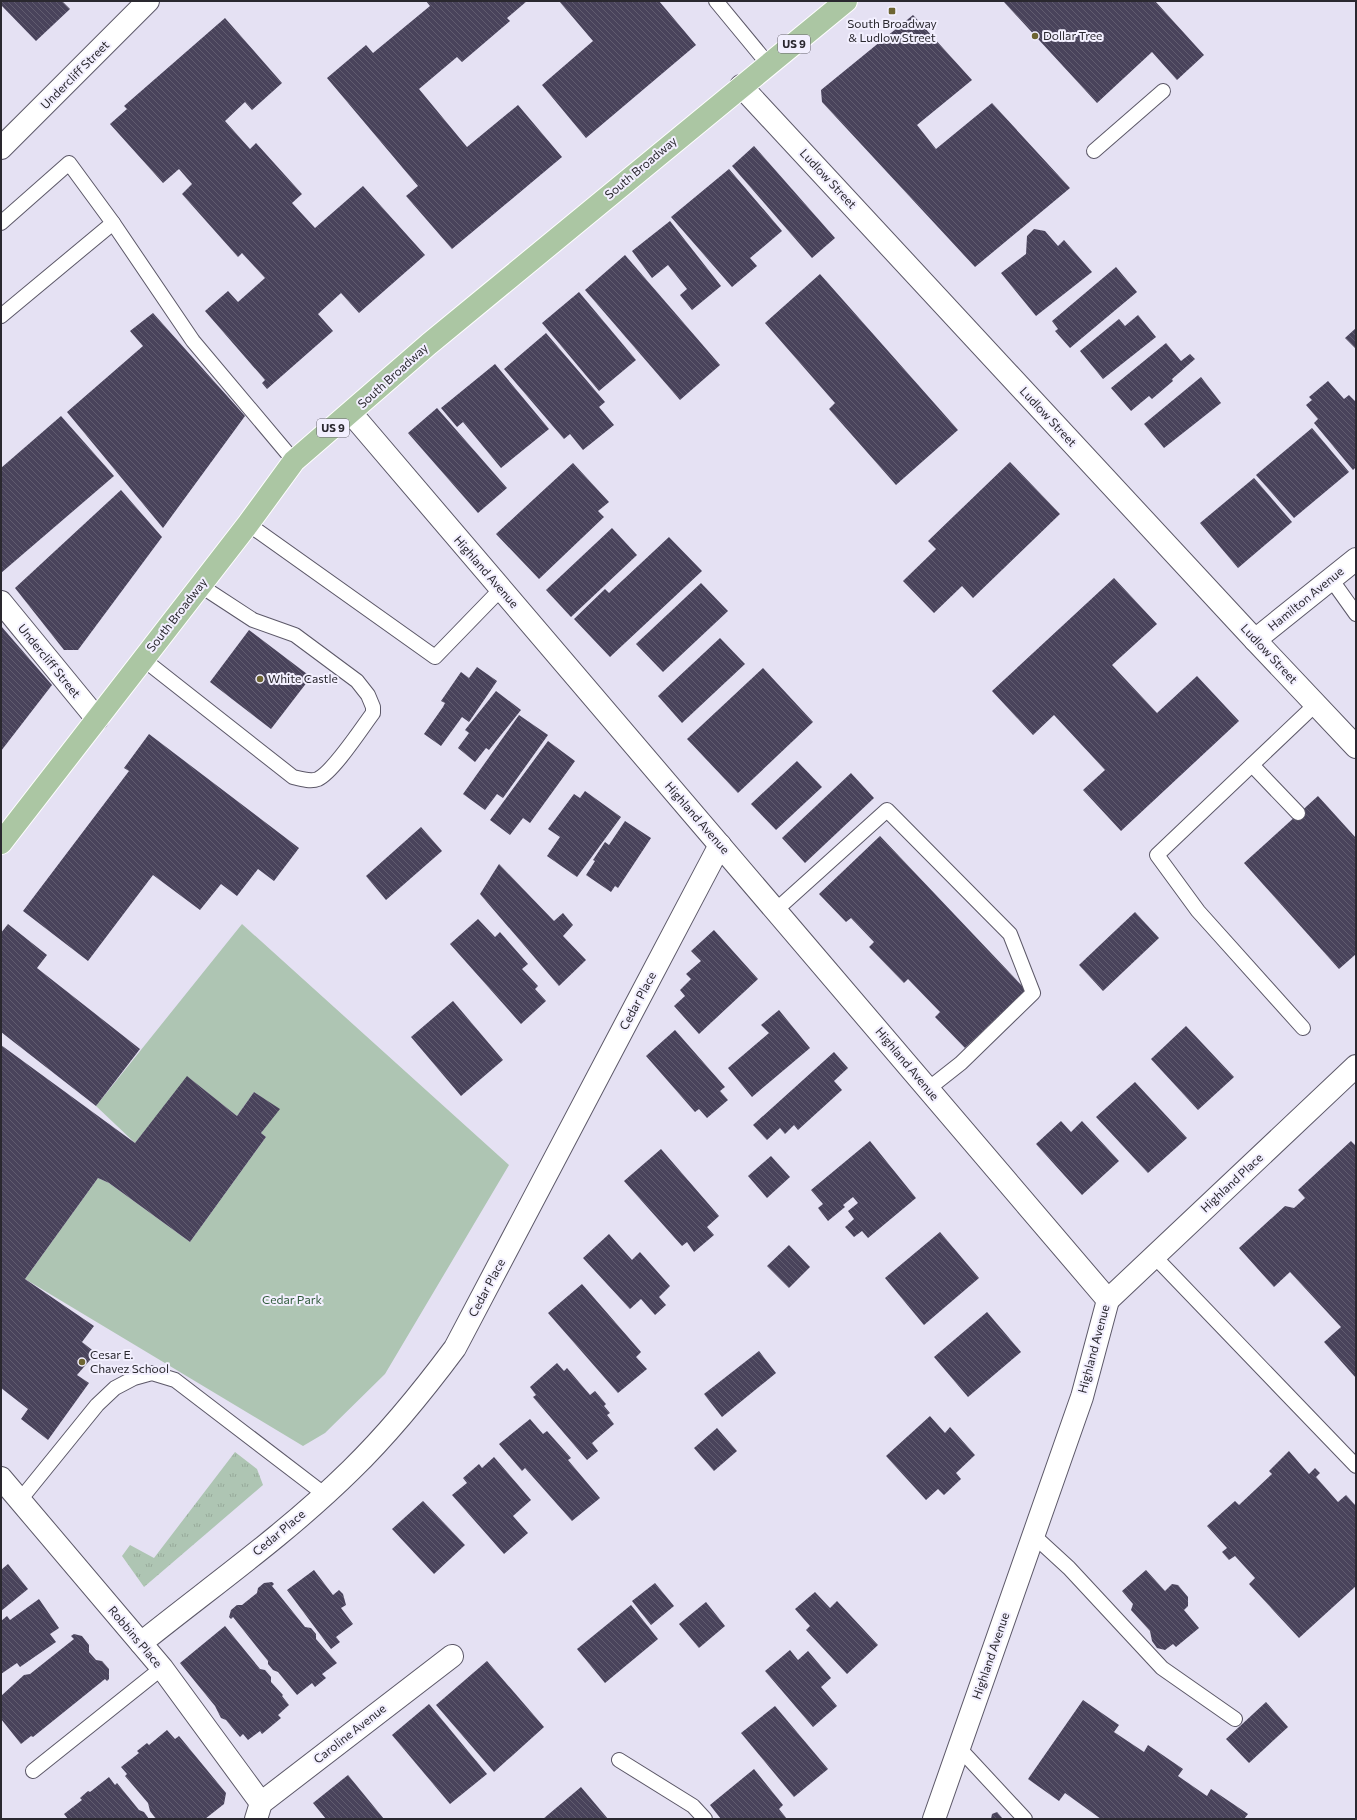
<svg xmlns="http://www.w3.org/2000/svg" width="1357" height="1820" font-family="Commissioner,sans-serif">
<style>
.grass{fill:url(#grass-tufts)}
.green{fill:#aec5b3}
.building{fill:url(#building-back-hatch)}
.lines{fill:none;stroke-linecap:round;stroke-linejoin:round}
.lane-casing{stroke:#5c5868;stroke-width:16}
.street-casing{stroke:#5c5868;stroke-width:24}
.secondary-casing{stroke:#5c5868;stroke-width:24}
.primary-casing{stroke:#fff;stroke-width:24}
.lane{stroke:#fff;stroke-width:14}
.street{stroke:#fff;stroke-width:22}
.secondary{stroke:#fff;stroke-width:22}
.primary{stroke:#abc6a3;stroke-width:22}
.poi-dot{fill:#6d6431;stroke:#f2effe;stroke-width:1.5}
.labels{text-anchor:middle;stroke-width:4;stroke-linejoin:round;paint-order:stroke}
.shield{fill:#f2effe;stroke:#66646d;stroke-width:1}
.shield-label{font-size:11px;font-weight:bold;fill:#2a282f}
.poi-label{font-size:12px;fill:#2a282f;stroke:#f2effe;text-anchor:start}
.street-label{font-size:12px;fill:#2a282f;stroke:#f2effe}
.park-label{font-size:12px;fill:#315c3d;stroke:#f2effe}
</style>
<defs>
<pattern id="grass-tufts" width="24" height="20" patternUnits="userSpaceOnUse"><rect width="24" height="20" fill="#aec5b3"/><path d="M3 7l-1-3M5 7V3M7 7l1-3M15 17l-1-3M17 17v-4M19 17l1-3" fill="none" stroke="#96a99a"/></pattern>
<pattern id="building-back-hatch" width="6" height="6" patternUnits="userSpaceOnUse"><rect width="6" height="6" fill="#49435b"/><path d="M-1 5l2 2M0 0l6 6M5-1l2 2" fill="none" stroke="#615c6f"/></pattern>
</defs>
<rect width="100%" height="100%" fill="#e5e1f3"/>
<polygon class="grass" points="235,1452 257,1469 263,1485 144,1587 122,1556 130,1545 154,1558"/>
<polygon class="green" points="242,924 509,1165 385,1374 325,1433 303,1446 25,1279 98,1178 109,1183 190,1242 266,1137 261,1133 279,1109 254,1092 237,1116 188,1077 135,1143 96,1106"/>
<g class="building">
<polygon points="1,1 62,1 70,9 36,41 1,5"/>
<polygon points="426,1 527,1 507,18 510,21 462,62 457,57 419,89 467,147 518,105 562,157 452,249 406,196 418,186 327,78 366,45 373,53 430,6"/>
<polygon points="559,1 659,1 696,45 586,138 542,85 593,41"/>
<polygon points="1003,1 1155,1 1204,55 1177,80 1152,52 1097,103"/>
<polygon points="913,15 972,80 917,125 936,149 992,103 1070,188 975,267 822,102 821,90"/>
<polygon points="225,18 282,83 252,110 245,102 225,121 250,149 256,143 302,194 292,203 315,228 363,186 425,255 359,313 341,293 318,314 333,331 267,389 262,383 265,380 205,311 228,291 238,302 265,278 242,253 238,257 182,194 192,184 179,169 163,183 110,124 127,109 124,106"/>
<polygon points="754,146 835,238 812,258 732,166"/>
<polygon points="729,169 782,231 750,258 757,266 732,287 671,217"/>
<polygon points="670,221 721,286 692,310 680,295 687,289 668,265 652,278 632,251"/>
<polygon points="1034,229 1045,231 1058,246 1064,240 1092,272 1036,316 1001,273 1026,254 1027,236"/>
<polygon points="625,255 720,365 680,400 585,290"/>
<polygon points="1116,267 1137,292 1070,348 1055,331 1058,329 1052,321"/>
<polygon points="820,274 958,430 896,485 829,409 835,403 765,323"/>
<polygon points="579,292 636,360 599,391 542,323"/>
<polygon points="153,313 245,416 163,528 67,412 143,346 130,331"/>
<polygon points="1138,315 1156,337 1103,379 1080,351 1119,319 1125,326"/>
<polygon points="1356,328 1356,349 1345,338"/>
<polygon points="546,333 605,402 599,407 614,425 583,450 570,434 564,439 504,369"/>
<polygon points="1166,343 1181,361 1190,354 1195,359 1172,379 1173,381 1152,399 1149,396 1131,411 1111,388"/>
<polygon points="495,364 549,429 501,468 463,422 457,427 441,408"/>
<polygon points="1201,377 1221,403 1164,448 1144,424"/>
<polygon points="1328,381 1344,399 1349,395 1356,402 1356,467 1353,470 1314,423 1318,419 1306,405 1312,400 1309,397"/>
<polygon points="437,408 507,488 478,513 408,433"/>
<polygon points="61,416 114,476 1,573 1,468"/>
<polygon points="1312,428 1349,472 1294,518 1256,475"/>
<polygon points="1010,462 1060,514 973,598 962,586 934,613 903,581 936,549 928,541"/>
<polygon points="573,463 609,502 598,511 604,517 539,579 496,534"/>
<polygon points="1254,478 1292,522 1238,568 1200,523"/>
<polygon points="121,490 162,537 78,650 64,650 15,588"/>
<polygon points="612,528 637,555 571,617 546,590"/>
<polygon points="669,537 702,571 610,657 574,619 605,589 609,593"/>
<polygon points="1114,578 1157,624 1112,665 1157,713 1197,676 1239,721 1121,831 1083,790 1105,770 1054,715 1033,735 992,691"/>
<polygon points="701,583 728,611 663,672 636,644"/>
<polygon points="1,626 52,685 1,751"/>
<polygon points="249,630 311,677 271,729 210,682"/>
<polygon points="720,638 745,664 682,723 658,696"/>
<polygon points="477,667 497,681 469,722 462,717 441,746 424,734 443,707 445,703 441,701 461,672 469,678"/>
<polygon points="763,668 813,722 738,793 687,739"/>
<polygon points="496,691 521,710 489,750 486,748 475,762 458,748 469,733 465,730"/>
<polygon points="519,715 548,735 503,798 497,794 485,810 463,794"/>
<polygon points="149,734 299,848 274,881 258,869 237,896 221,884 200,910 153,875 88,961 23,911 129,771 124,768"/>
<polygon points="548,741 575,761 530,823 523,818 510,835 490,820"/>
<polygon points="797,761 822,787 776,830 751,804"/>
<polygon points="851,773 874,798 805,863 782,838"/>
<polygon points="585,791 621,817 577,877 547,856 560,837 548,829 574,794 580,798"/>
<polygon points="1318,796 1356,838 1356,954 1339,969 1244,863"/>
<polygon points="625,821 651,838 618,888 615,886 611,892 586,875 595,861 593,860 605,842 609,845"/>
<polygon points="421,827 442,851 386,900 366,876"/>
<polygon points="880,836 1026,990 965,1048 935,1017 940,1012 908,979 904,983 869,947 874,942 851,918 846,922 819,894"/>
<polygon points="499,864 554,921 563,913 573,925 563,936 586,960 559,986 480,894"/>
<polygon points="1135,912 1159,938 1103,991 1079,965"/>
<polygon points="478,919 495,937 500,932 528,964 522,969 538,986 535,989 546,1001 521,1024 450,944"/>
<polygon points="8,924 47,955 37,968 140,1049 96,1106 1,1032 1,933"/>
<polygon points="714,930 758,979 699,1034 674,1006 685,996 680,990 691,979 686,974 701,961 691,951"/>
<polygon points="453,1001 503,1060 461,1096 411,1037"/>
<polygon points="779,1010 810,1048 752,1097 728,1068 769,1033 761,1025"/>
<polygon points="1186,1026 1234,1077 1198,1110 1151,1059"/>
<polygon points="675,1030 725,1087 720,1091 728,1100 707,1118 699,1109 695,1112 646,1056"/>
<polygon points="1,1045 135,1143 187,1076 237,1116 254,1092 280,1109 261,1133 266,1137 190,1242 109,1183 98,1178 25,1279 94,1326 82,1342 96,1353 77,1375 89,1383 48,1440 21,1419 28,1409 1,1388"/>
<polygon points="834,1052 848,1068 834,1081 842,1090 798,1130 794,1125 785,1134 780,1128 767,1140 753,1125"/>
<polygon points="1135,1082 1187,1138 1148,1173 1096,1117"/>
<polygon points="1061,1121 1071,1132 1082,1121 1119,1161 1082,1195 1036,1144"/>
<polygon points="870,1141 916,1198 868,1238 862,1231 854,1237 845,1227 854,1219 848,1211 858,1203 853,1197 843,1205 845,1207 828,1221 818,1208 823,1204 811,1190"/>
<polygon points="1351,1141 1356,1146 1356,1378 1324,1342 1341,1327 1290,1272 1274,1287 1239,1248 1285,1206 1294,1208 1305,1198 1298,1190"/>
<polygon points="661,1149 719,1216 707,1227 714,1235 694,1252 687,1242 682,1246 624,1181"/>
<polygon points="771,1156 790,1177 767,1198 748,1176"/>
<polygon points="940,1232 979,1278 924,1325 885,1278"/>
<polygon points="609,1234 632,1260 640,1252 670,1286 659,1297 666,1305 655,1315 641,1299 630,1309 583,1258"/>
<polygon points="789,1245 810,1267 789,1288 767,1266"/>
<polygon points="582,1284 641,1352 636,1357 647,1369 618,1393 548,1313"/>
<polygon points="987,1312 1021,1352 968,1397 934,1357"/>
<polygon points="759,1351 776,1373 722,1417 704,1394"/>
<polygon points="557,1363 564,1371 567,1368 590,1395 595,1391 606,1404 604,1406 610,1413 607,1415 614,1424 592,1443 598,1451 587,1460 533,1397 536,1395 530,1387"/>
<polygon points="930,1416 945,1433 950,1427 975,1455 956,1473 961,1479 944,1495 938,1489 926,1500 886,1456"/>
<polygon points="530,1419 543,1434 547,1431 571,1458 568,1460 600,1498 572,1521 525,1468 522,1471 499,1444"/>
<polygon points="717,1428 737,1451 714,1471 694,1448"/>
<polygon points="1289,1451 1309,1474 1315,1468 1320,1473 1316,1477 1338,1502 1346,1495 1356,1506 1356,1586 1299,1638 1249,1584 1255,1578 1235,1556 1229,1560 1222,1552 1227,1548 1207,1526 1235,1501 1239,1505 1272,1474 1269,1471"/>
<polygon points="494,1457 531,1500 513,1516 528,1533 504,1554 452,1495 467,1483 463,1478 479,1464 482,1468"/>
<polygon points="423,1501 465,1545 434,1574 392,1529"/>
<polygon points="8,1564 28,1589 1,1611 1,1570"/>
<polygon points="314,1570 333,1595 339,1590 343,1594 346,1605 341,1608 353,1624 336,1637 340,1642 331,1649 287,1590"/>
<polygon points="1146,1570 1165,1591 1172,1584 1178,1585 1188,1597 1188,1606 1184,1610 1199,1628 1176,1647 1173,1644 1165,1650 1157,1648 1152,1641 1150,1631 1131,1610 1133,1604 1122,1591"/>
<polygon points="272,1582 274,1584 272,1586 305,1627 311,1628 316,1634 316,1639 337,1663 322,1674 326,1678 315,1687 312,1683 297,1695 278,1672 273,1670 268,1664 268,1661 233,1617 231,1619 229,1617 231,1610 237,1605 242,1605 257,1593 258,1588 264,1583"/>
<polygon points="655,1583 674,1606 651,1625 632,1601"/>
<polygon points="815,1592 830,1608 837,1601 878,1645 847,1674 806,1630 810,1626 795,1609"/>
<polygon points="39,1599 59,1628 50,1634 56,1642 20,1667 17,1663 1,1674 1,1621 7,1616 10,1620"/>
<polygon points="706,1602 725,1626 699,1648 679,1624"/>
<polygon points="631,1605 658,1639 605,1683 577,1649"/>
<polygon points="225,1626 260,1669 265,1670 271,1677 271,1682 283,1695 282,1696 289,1705 278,1715 281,1718 262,1734 260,1731 248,1740 243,1734 240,1737 226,1720 221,1718 215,1706 180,1663"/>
<polygon points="74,1634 82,1636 89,1645 89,1652 96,1660 102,1661 109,1669 109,1679 107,1681 105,1679 33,1737 31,1736 21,1744 1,1719 1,1696 24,1675 30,1674 74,1639 71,1636"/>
<polygon points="790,1650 798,1660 808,1651 831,1678 821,1687 837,1706 813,1727 765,1671"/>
<polygon points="487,1661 544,1727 494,1772 436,1705"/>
<polygon points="1083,1700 1119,1725 1114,1732 1144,1752 1148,1745 1183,1769 1178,1776 1207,1796 1211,1789 1248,1814 1244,1819 1101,1819 1065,1793 1059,1801 1028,1779"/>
<polygon points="1266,1702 1288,1727 1249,1763 1226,1739"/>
<polygon points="429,1704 487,1774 450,1804 392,1735"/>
<polygon points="775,1706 828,1769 794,1797 741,1733"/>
<polygon points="167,1730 175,1739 179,1736 226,1793 224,1804 205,1819 156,1819 150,1811 148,1803 125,1776 127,1774 121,1767 139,1753 137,1751 147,1743 149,1745"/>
<polygon points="754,1769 783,1805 779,1809 787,1819 721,1819 710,1805"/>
<polygon points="348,1775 384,1819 326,1819 313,1803"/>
<polygon points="109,1777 115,1785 117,1783 139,1810 144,1812 149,1819 68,1819 64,1814 82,1800 80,1798 88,1791 90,1792"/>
<polygon points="581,1787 608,1819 543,1819"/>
<polygon points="997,1812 1003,1819 991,1819 992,1814"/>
</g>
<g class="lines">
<g class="lane-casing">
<g id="lane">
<polyline points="716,1 768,64"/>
<polyline points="1094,151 1163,91"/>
<polyline points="1,223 69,163 113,223 193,341 294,461"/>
<polyline points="1,316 113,223"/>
<polyline points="248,524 435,657 501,589"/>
<polyline points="1331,579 1356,614"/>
<path d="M143 659 293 777C301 779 311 782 318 779 334 771 361 729 373 713V707L368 695 357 681 295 635 253 620 201 586"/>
<polyline points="1252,765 1298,813"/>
<polyline points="776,910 887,810 1010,934 1033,993 961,1063 928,1089"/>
<polyline points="1303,1028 1198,911 1157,855 1316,704"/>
<polyline points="1154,1256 1356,1466"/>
<polyline points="20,1500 97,1405 115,1388 134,1378 152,1373 175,1380 324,1494"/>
<polyline points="1033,1535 1069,1568 1162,1668 1235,1719"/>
<polyline points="959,1748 1025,1819"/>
<polyline points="619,1760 693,1806 705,1819"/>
<polyline points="33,1771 162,1668"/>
</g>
</g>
<g class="street-casing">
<g id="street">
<polyline points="1,148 148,1"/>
<polyline points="351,413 1108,1300"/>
<polyline points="1,602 97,719"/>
<polyline points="1255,640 1356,559"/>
<polyline points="1108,1300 1356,1066"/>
<polyline points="1,1478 162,1668 261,1803"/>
<path d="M141 1643C212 1586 286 1534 351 1470 389 1433 423 1391 455 1348L720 845"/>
<polyline points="256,1819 261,1803 452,1656"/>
<polyline points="934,1819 1082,1397 1108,1300"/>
</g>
</g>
<g class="secondary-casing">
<polyline id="secondary" points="741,86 1255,640 1356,747"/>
</g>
<g class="primary-casing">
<polyline id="primary" points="1,843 248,524 294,461 429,344 846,1"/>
</g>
<use href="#lane" class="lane"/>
<use href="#street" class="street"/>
<use href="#secondary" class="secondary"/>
<use href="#primary" class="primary"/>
</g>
<g class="poi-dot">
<rect x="888" y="7" width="8" height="8" rx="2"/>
<circle cx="1035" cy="36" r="4"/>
<circle cx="260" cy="679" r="4"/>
<circle cx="82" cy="1362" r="4"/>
</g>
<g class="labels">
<g class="shield">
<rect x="778" y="35" width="32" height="18" rx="3"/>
<rect x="317" y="419" width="32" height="18" rx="3"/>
</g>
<g class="shield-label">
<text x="794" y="48">US 9</text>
<text x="333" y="432">US 9</text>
</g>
<g class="poi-label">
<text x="892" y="28" text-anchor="middle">South Broadway<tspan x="892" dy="14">&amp; Ludlow Street</tspan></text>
<text x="1043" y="40">Dollar Tree</text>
<text x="268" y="683">White Castle</text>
<text x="90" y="1359">Cesar E.<tspan x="90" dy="14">Chavez School</tspan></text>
</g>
<g class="street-label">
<text transform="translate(75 75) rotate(-45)" y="4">Undercliff Street</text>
<text transform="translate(641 168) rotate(-40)" y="4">South Broadway</text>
<text transform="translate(828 179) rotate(47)" y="4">Ludlow Street</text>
<text transform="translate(393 376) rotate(-42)" y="4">South Broadway</text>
<text transform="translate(1048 417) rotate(47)" y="4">Ludlow Street</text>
<text transform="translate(486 572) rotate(49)" y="4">Highland Avenue</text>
<text transform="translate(1306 599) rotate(-39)" y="4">Hamilton Avenue</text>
<text transform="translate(177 615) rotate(-52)" y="4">South Broadway</text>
<text transform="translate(1269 654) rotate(47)" y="4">Ludlow Street</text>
<text transform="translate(49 661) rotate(51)" y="4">Undercliff Street</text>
<text transform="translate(697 818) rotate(49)" y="4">Highland Avenue</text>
<text transform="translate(638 1001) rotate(-62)" y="4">Cedar Place</text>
<text transform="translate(907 1064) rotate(50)" y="4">Highland Avenue</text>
<text transform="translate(1232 1183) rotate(-43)" y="4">Highland Place</text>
<text transform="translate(487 1288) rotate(-62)" y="4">Cedar Place</text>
<text transform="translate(1094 1349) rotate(-75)" y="4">Highland Avenue</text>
<text transform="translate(279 1533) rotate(-40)" y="4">Cedar Place</text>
<text transform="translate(135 1637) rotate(50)" y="4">Robbins Place</text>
<text transform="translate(991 1656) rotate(-71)" y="4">Highland Avenue</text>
<text transform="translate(350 1734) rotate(-38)" y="4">Caroline Avenue</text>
</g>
<g class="park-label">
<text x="292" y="1304">Cedar Park</text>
</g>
</g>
<rect width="1357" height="1820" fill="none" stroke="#2a282f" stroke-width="4"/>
</svg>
